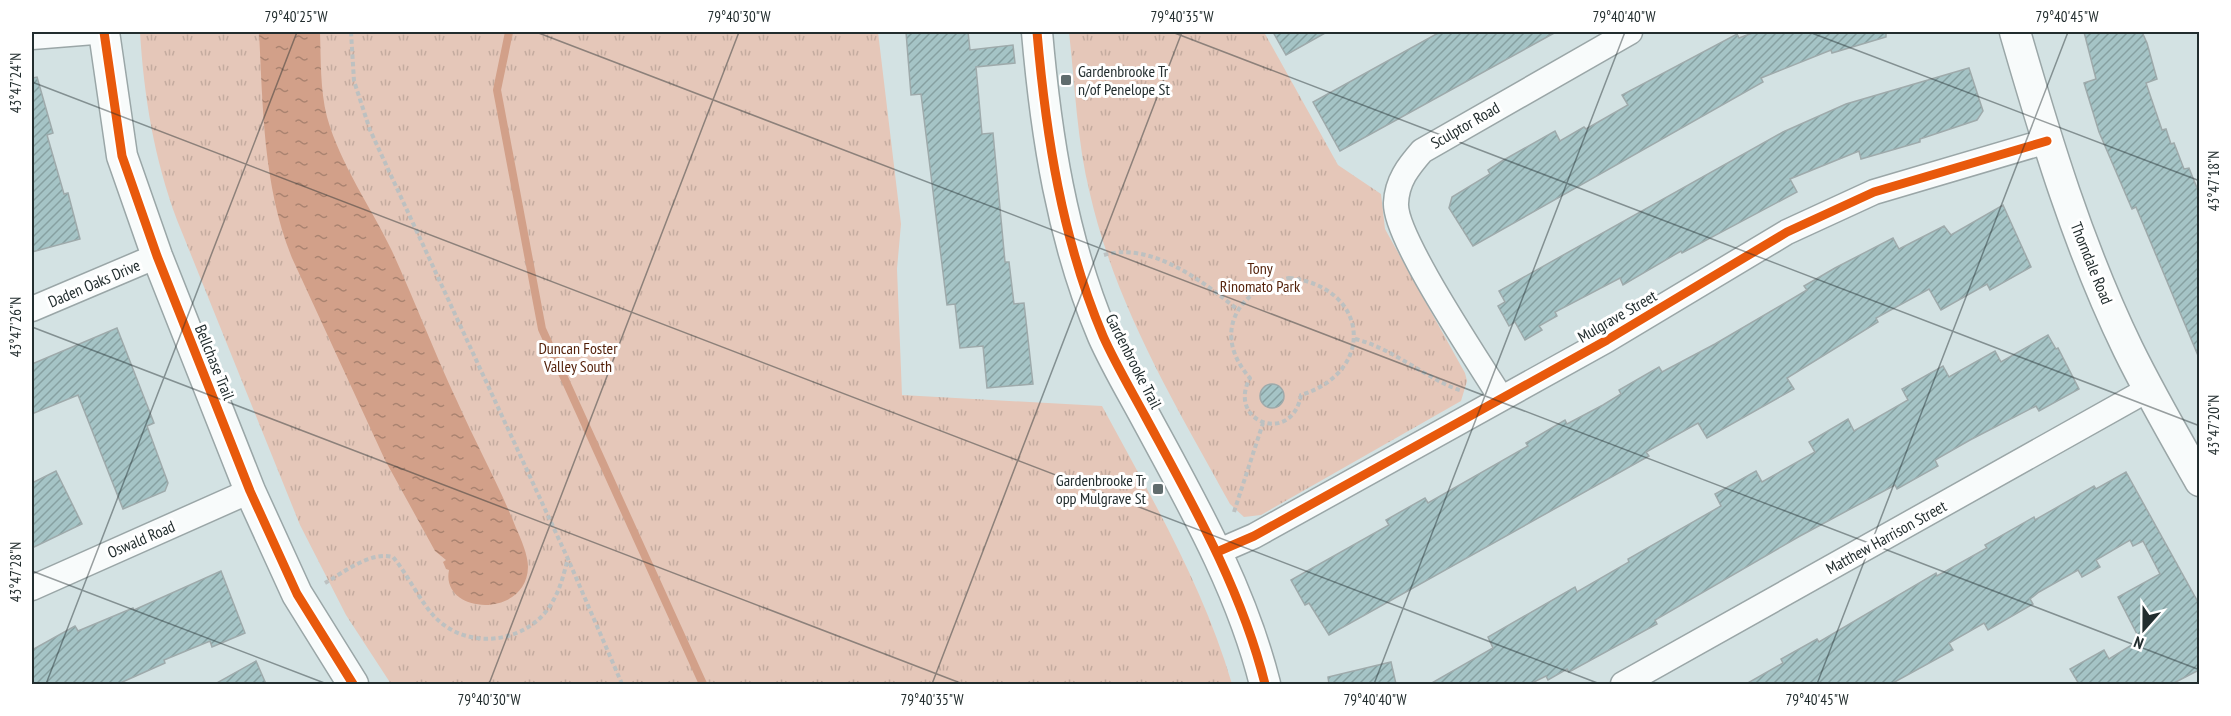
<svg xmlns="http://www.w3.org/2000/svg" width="2231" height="716" font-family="'PT Sans Narrow',sans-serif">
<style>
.park{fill:url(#park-tufts)}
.water{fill:url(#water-ripples)}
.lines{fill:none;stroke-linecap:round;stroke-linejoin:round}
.stream{stroke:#d2a089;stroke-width:8}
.building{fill:url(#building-hatch);stroke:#9eaaab;stroke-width:1.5}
.minor-casing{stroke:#9aa6a7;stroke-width:27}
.tertiary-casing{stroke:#9aa6a7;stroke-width:33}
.path{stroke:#bdc1c1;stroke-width:4;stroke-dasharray:4.5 3;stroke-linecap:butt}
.minor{stroke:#f8fbfb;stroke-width:24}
.tertiary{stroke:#f8fbfb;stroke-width:30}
.cycleway-casing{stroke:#fff;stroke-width:13}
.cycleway{stroke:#e8590c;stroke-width:9}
.ticks{fill:none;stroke:#222d2e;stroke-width:1.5;stroke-opacity:0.45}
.poi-dot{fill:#606c6d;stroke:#fff;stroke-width:2}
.labels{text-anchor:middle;stroke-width:6;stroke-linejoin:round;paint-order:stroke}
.poi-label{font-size:16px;fill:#222d2e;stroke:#fff;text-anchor:start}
.street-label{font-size:16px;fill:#222d2e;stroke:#fff}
.park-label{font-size:16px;fill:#521f08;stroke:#fff}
.neatline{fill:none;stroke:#222d2e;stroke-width:2}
.ticks-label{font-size:15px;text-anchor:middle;fill:#222d2e}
</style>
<defs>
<pattern id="park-tufts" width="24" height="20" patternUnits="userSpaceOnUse" patternTransform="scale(1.5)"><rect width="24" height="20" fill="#e5c7b9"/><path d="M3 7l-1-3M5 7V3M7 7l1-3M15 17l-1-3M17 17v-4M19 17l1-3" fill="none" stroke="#c4ab9f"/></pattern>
<pattern id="water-ripples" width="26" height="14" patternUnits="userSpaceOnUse" patternTransform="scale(1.5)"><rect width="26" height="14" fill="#d2a089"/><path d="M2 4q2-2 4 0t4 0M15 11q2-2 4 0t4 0" fill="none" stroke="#aa8370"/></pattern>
<pattern id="building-hatch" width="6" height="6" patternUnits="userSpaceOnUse" patternTransform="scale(1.5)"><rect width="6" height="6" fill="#a5c4c6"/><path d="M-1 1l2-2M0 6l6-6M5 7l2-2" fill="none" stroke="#86a0a1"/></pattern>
</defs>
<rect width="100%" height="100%" fill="#d3e2e3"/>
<g class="park">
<path d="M140 32H878L901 224 897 269 902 395 1102 406C1151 497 1203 585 1232 684H391L346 615 300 525 177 220C154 158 144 97 140 32Z"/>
<path d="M1069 32H1264L1338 165 1381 194 1385 229 1465 373 1467 381 1461 401 1261 515 1244 517 1230 504C1175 404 1116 307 1090 194 1077 142 1075 85 1069 32Z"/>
</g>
<path class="water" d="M259 32H320C321 60 320 89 327 117 340 164 371 207 392 251 415 301 434 352 457 401 476 444 499 485 516 528 521 539 528 555 528 567 527 619 440 615 449 570L446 569 443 562 446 560 435 551 385 460 292 258C263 186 263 108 259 32Z"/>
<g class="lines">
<polyline class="stream" points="509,32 497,90 542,329 703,684"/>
</g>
<g class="building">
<polygon points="906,32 968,32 970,50 1013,45 1015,63 976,67 982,134 993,133 1005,262 1009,262 1014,304 1024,303 1033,384 987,388 983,346 960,348 955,304 947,305 921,94 911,95"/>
<polygon points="1273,32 1327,32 1286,55"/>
<polygon points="1440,32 1556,32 1340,151 1313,102"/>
<polygon points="1755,32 1886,32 1886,37 1832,53 1831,50 1761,78 1763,82 1473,246 1449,208 1452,197 1490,174 1488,170 1502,161 1555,131 1560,141 1584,127 1586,129 1628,105 1622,95 1737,34 1739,38"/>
<polygon points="2084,32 2142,32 2147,43 2157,79 2146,83 2162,130 2166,129 2171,144 2174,143 2184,169 2189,168 2199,193 2199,358 2136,207 2132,209 2099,132 2084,83 2096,79"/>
<polygon points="1969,68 1983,111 1977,120 1920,139 1920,142 1861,159 1859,151 1790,179 1797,192 1682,253 1681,251 1623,285 1620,278 1555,312 1557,316 1539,326 1542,330 1525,340 1515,322 1509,326 1498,306 1505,302 1499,291 1783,132 1846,104"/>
<polygon points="37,77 53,133 47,135 64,194 68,193 80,239 32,252 32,78"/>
<polygon points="2003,205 2031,267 1990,290 1987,284 1941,310 1929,289 1876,318 1878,322 1787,378 1794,389 1707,438 1698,423 1646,452 1649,456 1329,635 1309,603 1305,605 1291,580 1389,525 1386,520 1425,498 1428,503 1528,446 1526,443 1565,420 1567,424 1603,405 1621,394 1619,390 1659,367 1662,372 1715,344 1807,290 1804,286 1835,268 1893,238 1899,249 1944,226 1951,235"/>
<polygon points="117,328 154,423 147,426 168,483 165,491 123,509 78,395 32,414 32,364"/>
<polygon points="2048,335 2056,349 2058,348 2079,389 2039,411 2036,406 1970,440 1935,460 1938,466 1897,489 1895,485 1800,536 1655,620 1657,624 1569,672 1567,669 1548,680 1546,676 1530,684 1430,684 1493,648 1488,637 1575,587 1577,592 1629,562 1628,559 1721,506 1715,494 1756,471 1762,482 1815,452 1809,442 1848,419 1854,431 1908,400 1902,389 1943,366 1949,377 1995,351 2001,362"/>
<circle cx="1272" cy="396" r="12"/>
<polygon points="56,471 82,524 32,548 32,483"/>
<polygon points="2126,472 2199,604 2199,670 2172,684 2079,684 2070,669 2104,650 2109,659 2140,640 2118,597 2160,574 2143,541 2133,546 2130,540 2096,560 2100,567 2082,577 2078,570 2039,592 2030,599 2033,604 1988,630 1984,623 1949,643 1953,650 1891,684 1746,684 1783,663 1781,659 1817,639 1819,642 1936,573 1937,576 1987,548 1985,545 2034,517 2035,520 2094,486 2096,489"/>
<polygon points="221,571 245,633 212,647 210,641 164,660 165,663 118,684 32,684 32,650 75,626 78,631 133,608 134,610"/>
<polygon points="256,661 266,684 215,684"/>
<polygon points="1391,662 1396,684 1329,684 1328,677"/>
</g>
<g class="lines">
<g class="minor-casing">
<g id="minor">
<polyline points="32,37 94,32"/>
<polyline points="32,309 157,256"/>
<path d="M1501 398C1479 362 1394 237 1396 203 1397 181 1408 167 1422 151L1630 32"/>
<polyline points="1217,552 1254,536 1607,340 1787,232 1874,192 2047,141"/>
<polyline points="32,588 250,491"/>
<polyline points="1623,684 2149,389"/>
</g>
</g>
<g class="tertiary-casing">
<g id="tertiary">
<polyline points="104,32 122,156 157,256 250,491 297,594 353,684"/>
<path d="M1037 32C1046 136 1062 239 1103 336 1115 363 1131 390 1145 416 1192 503 1241 588 1265 684"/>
<path d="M2015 32C2046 139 2079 248 2128 349 2150 394 2175 437 2200 481"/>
</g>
</g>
<g class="path">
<polyline points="351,32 354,81 370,130 568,559 622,684"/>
<path d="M1104 255C1151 241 1204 282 1238 310"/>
<path d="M1289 278C1368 286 1378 371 1301 395 1292 446 1226 422 1250 378 1211 334 1237 289 1289 278Z"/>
<path d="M1355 339C1395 349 1424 378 1462 391"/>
<polyline points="1234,512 1263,423"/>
<path d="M325 583C344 572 371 551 393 557 409 576 422 606 439 621 474 652 533 641 554 599 561 587 564 572 568 559"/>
</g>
<use href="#minor" class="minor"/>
<use href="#tertiary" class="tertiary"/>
<g class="cycleway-casing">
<g id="cycleway">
<polyline points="104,32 122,156 157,256 250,491 297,594 353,684"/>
<path d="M1037 32C1046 136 1062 239 1103 336 1115 363 1131 390 1145 416 1192 503 1241 588 1265 684"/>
<polyline points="1217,552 1254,536 1607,340 1787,232 1874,192 2047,141"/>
</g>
</g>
<use href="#cycleway" class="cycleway"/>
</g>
<path class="ticks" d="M536 32 2200 670M1172 32 2200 426M1809 32 2200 181M32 82 1600 684M32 327 963 684M32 571 327 684M46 684 297 32M489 684 739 32M932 684 1182 32M1374 684 1625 32M1817 684 2068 32"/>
<g class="poi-dot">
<rect x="1060" y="74" width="12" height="12" rx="3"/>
<rect x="1152" y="483" width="12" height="12" rx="3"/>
</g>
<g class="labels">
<g class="poi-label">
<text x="1078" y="77">Gardenbrooke Tr<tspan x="1078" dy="18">n/of Penelope St</tspan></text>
<text x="1146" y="486" text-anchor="end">Gardenbrooke Tr<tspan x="1146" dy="18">opp Mulgrave St</tspan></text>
</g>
<g class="street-label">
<text transform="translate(1465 125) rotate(-30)" y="6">Sculptor Road</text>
<text transform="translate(2092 263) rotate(68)" y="6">Thorndale Road</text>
<text transform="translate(94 283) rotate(-23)" y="6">Daden Oaks Drive</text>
<text transform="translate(1617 316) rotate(-30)" y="6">Mulgrave Street</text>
<text transform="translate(1134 361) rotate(63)" y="6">Gardenbrooke Trail</text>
<text transform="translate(215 362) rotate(68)" y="6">Bellchase Trail</text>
<text transform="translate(1886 537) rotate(-29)" y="6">Matthew Harrison Street</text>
<text transform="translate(141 539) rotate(-23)" y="6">Oswald Road</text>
</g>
<g class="park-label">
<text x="1260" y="274">Tony<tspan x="1260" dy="18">Rinomato Park</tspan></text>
<text x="578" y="354">Duncan Foster<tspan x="578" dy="18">Valley South</tspan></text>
</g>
</g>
<rect width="2231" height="716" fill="none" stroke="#ffffff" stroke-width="66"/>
<g transform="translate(2144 629) rotate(201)" stroke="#ffffff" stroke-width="4.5" paint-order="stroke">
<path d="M0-4.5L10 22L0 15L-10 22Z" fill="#222d2e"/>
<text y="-9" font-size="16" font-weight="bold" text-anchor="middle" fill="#222d2e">N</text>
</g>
<rect x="33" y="33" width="2165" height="650" class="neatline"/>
<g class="ticks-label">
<text x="296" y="22">79°40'25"W</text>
<text x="739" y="22">79°40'30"W</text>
<text x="1182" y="22">79°40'35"W</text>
<text x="1624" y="22">79°40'40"W</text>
<text x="2067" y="22">79°40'45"W</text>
<text transform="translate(16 83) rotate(-90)" y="5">43°47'24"N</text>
<text transform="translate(2214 181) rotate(-90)" y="5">43°47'18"N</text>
<text transform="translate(16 327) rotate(-90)" y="5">43°47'26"N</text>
<text transform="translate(2214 425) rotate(-90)" y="5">43°47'20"N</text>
<text transform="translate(16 572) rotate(-90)" y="5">43°47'28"N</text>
<text x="489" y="705">79°40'30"W</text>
<text x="932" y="705">79°40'35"W</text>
<text x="1375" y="705">79°40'40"W</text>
<text x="1817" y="705">79°40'45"W</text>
</g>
</svg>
